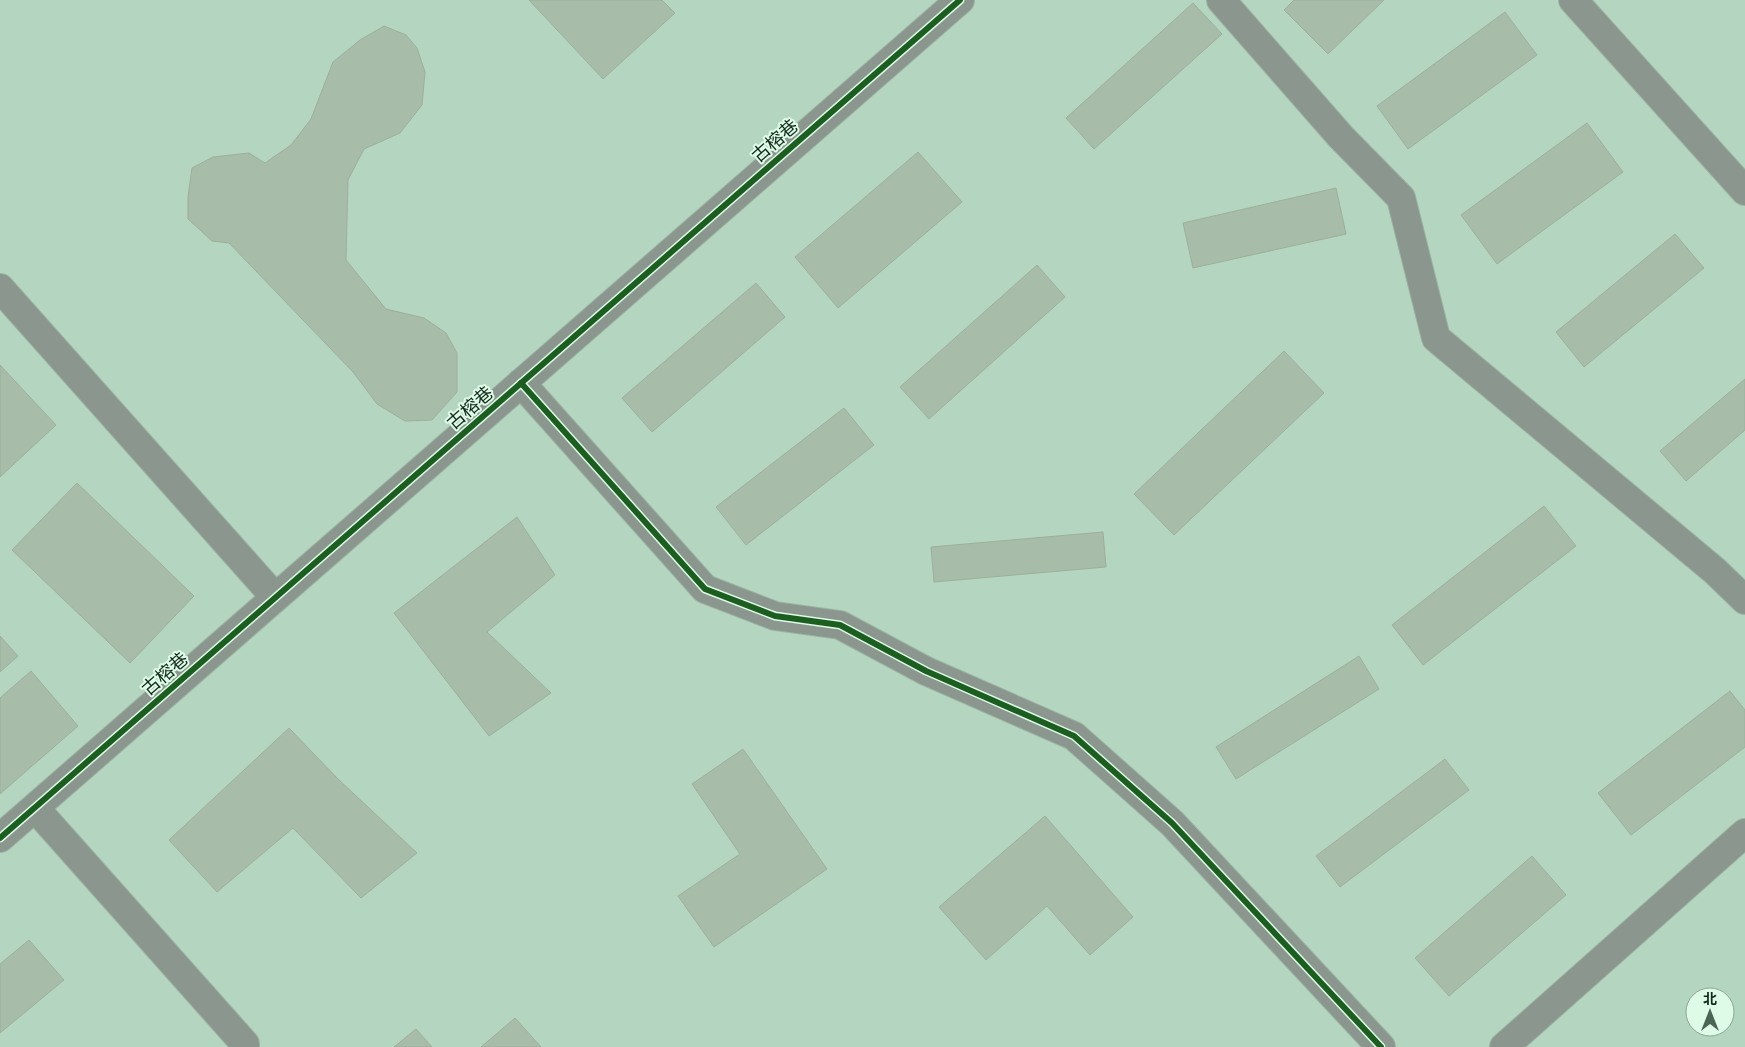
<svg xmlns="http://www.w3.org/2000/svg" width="1745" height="1047" font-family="Manrope,'Noto Sans SC',sans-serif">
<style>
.building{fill:#a7bda9;stroke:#9bb09c}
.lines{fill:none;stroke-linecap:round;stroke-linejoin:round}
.minor-casing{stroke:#99b3a2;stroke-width:30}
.minor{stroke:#8a968e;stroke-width:28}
.cycleway-casing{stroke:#defbe7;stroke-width:9}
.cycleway{stroke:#1b5e20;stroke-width:6}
.labels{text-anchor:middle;stroke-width:4;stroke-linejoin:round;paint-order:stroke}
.street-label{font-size:18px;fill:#11281a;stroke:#defbe7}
</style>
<rect width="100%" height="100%" fill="#b4d5bf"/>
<g class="building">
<polygon points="529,0 662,0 675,13 603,79"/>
<polygon points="1294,0 1384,0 1328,54 1284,10"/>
<polygon points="1193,3 1222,34 1094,149 1066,118"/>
<polygon points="1505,12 1537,55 1408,149 1377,106"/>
<polygon points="384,26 406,35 417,48 425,72 422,105 400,133 364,149 348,180 346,260 386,309 424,318 446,333 457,353 457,392 432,420 405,421 377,404 353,372 229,243 212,241 188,219 188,197 192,168 213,157 249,153 265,163 291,145 311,119 333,62 360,40"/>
<polygon points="1587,123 1623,172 1497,264 1461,215"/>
<polygon points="918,152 962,202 838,308 795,257"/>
<polygon points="1336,188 1346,234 1193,268 1183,223"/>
<polygon points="1675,234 1704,268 1584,367 1556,332"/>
<polygon points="1037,265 1065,297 929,419 900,387"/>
<polygon points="756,283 785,317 652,432 622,398"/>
<polygon points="1284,351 1324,393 1174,535 1134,494"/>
<polygon points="0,365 56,425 0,477"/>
<polygon points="1745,379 1745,430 1686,481 1660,451"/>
<polygon points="844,408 874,445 746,545 716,507"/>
<polygon points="77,483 194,596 130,663 12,550"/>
<polygon points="1544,506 1576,546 1423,665 1392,625"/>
<polygon points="517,517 555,575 487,632 551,693 489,736 394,613"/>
<polygon points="1103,532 1106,567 934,582 931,547"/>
<polygon points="0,636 18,656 0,672"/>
<polygon points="1359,656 1379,689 1236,779 1216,747"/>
<polygon points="31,671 78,726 0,794 0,698"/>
<polygon points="1730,691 1745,710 1745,747 1631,835 1598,793"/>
<polygon points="289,728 338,779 417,853 361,898 293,828 217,892 169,840"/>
<polygon points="743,749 827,869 714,947 678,896 740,854 692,784"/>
<polygon points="1445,759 1469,790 1340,887 1316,856"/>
<polygon points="1045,816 1133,917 1090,955 1047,906 986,960 939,907"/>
<polygon points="1532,856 1566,895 1449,996 1415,958"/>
<polygon points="29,940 64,980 0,1033 0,964"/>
<polygon points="515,1018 541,1047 481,1047"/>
<polygon points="416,1029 432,1047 394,1047"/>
</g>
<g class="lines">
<g class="minor-casing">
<g id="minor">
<polyline points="1221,0 1341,137 1401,198 1436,338 1715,571 1745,600"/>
<polyline points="1573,0 1745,191"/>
<polyline points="0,288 275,597"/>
<polyline points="521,383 705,589 775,616 840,625 926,671 1074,736 1172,823 1381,1047"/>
<polyline points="35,808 245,1044 245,1047"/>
<polyline points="0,838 960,0"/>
<polyline points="1504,1047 1745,833"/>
</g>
</g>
<use href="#minor" class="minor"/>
<g class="cycleway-casing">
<g id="cycleway">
<polyline points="521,383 705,589 775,616 840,625 926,671 1074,736 1172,823 1381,1047"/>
<polyline points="0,838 960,0"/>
</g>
</g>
<use href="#cycleway" class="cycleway"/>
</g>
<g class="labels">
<g class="street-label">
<text transform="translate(775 141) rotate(-41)" y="6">古榕巷</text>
<text transform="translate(470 408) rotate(-41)" y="6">古榕巷</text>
<text transform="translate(165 674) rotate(-41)" y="6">古榕巷</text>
</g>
</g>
<g transform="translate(1710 1012)"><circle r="24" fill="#defbe7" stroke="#8ca795"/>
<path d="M0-4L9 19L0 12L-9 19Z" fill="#4a6554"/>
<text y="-8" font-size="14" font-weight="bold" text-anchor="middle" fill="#11281a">北</text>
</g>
</svg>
